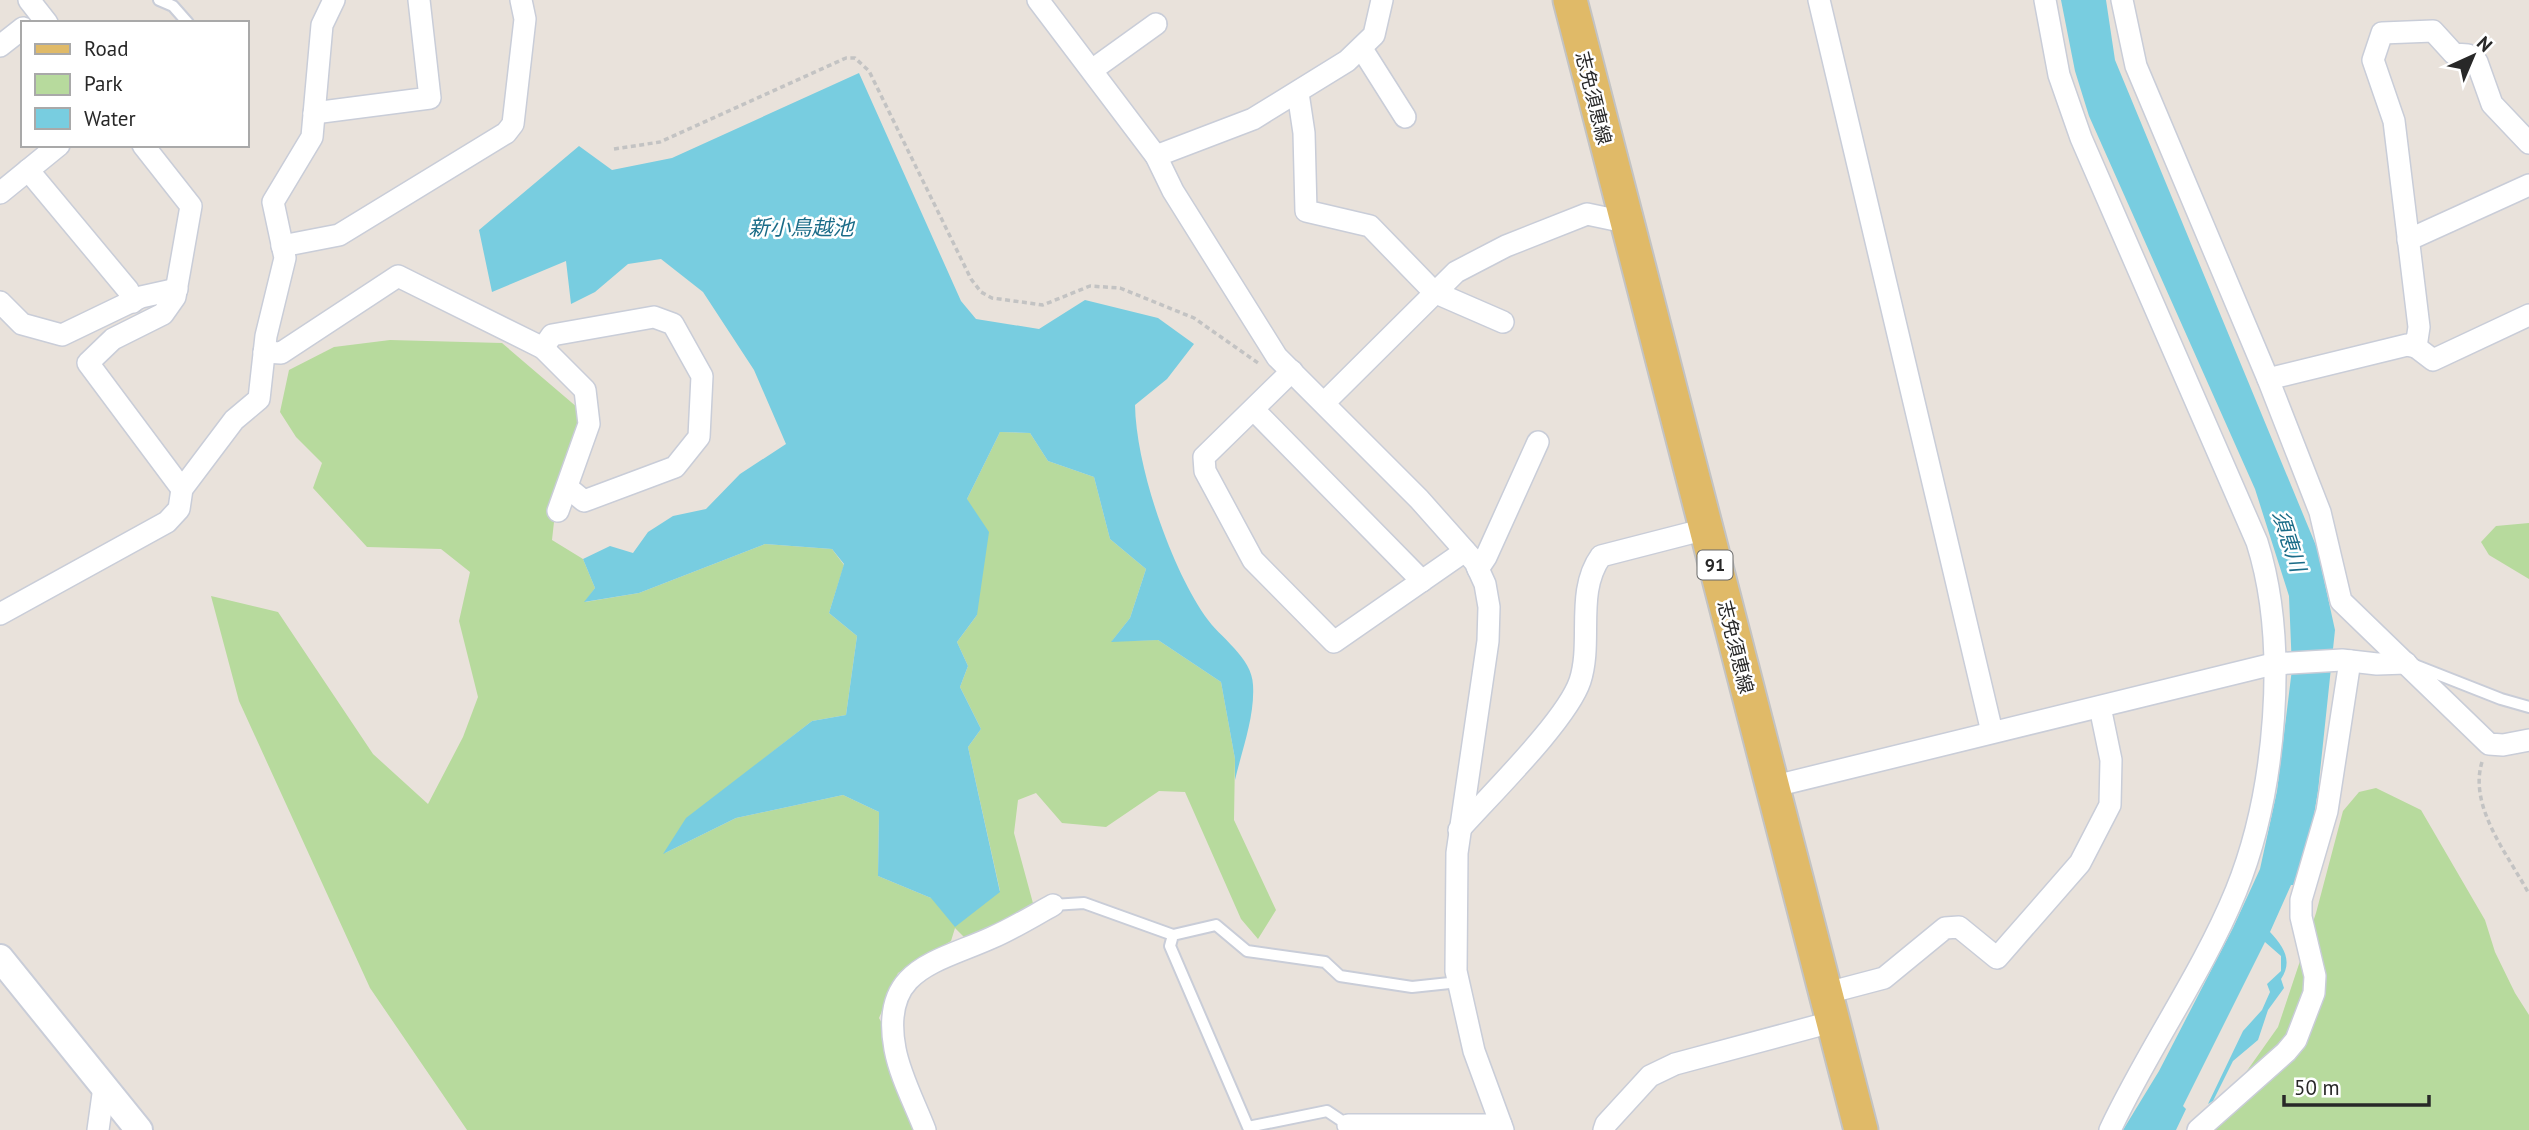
<svg xmlns="http://www.w3.org/2000/svg" width="2529" height="1130" font-family="'PT Sans','Noto Sans JP',sans-serif">
<style>
.green{fill:#b7da9d}
.water{fill:#78cde0}
.lines{fill:none;stroke-linecap:round;stroke-linejoin:round}
.service-casing{stroke:#c9cdd8;stroke-width:14}
.minor-casing{stroke:#c9cdd8;stroke-width:24}
.tertiary-casing{stroke:#c9cdd8;stroke-width:30}
.primary-casing{stroke:#c3c3c3;stroke-width:37}
.path{stroke:#c3c3c3;stroke-width:3.5;stroke-dasharray:5 3.5;stroke-linecap:butt}
.service{stroke:#fff;stroke-width:10}
.minor{stroke:#fff;stroke-width:21}
.tertiary{stroke:#fff;stroke-width:26}
.primary{stroke:#e0ba68;stroke-width:33}
.labels{text-anchor:middle;stroke-width:5;stroke-linejoin:round;paint-order:stroke}
.shield{fill:#fff;stroke:#686868;stroke-width:2}
.shield-label{font-size:18px;font-weight:bold;fill:#282828}
.street-label{font-size:19px;fill:#282828;stroke:#fff}
.water-label{font-size:21px;font-style:italic;fill:#1b6c88;stroke:#fff}
</style>
<rect width="100%" height="100%" fill="#e9e2db"/>
<g class="green">
<polygon points="390,340 502,343 578,408 583,436 558,486 552,540 583,559 595,588 585,602 639,593 765,544 832,549 844,565 829,613 857,636 846,715 812,721 762,760 665,853 736,818 843,795 879,812 878,876 931,898 1000,891 968,747 981,729 960,687 968,666 957,642 977,615 967,499 1000,432 1030,433 1048,461 1094,477 1110,539 1146,569 1130,618 1112,641 1158,640 1221,682 1235,759 1234,820 1276,910 1258,939 1241,919 1185,792 1159,791 1106,827 1062,823 1036,793 1018,800 1014,833 1034,907 965,938 955,928 951,941 898,973 879,1018 930,1113 934,1130 467,1130 370,988 239,701 211,596 278,612 373,754 428,804 463,737 478,697 459,621 470,572 441,549 367,547 313,488 322,463 296,437 280,412 289,370 334,347"/>
<polygon points="2529,523 2529,579 2489,555 2481,542 2496,526"/>
<polygon points="2376,788 2421,810 2485,920 2495,952 2515,993 2529,1015 2529,1130 2205,1130 2278,1027 2316,913 2343,811 2359,792"/>
</g>
<g class="water">
<path d="M2061 0H2106L2115 60 2317 548 2335 630 2318 791 2310 839 2294 885H2291L2270 932C2284 947 2293 961 2281 979L2284 988 2268 1010 2258 1040 2233 1061 2213 1101 2208 1104 2243 1031 2262 1010 2270 992 2267 984 2281 971V956L2265 942 2183 1106 2186 1109 2176 1130H2123L2159 1071 2233 928 2260 869 2277 791 2292 669 2289 596 2255 489 2089 116 2075 71Z"/>
<path d="M859 73 961 301 976 319 1039 329 1085 300 1158 318 1194 344 1167 379 1135 405C1136 466 1170 565 1205 616 1220 638 1252 657 1253 685 1255 716 1242 750 1235 780V759L1221 682 1158 640 1111 642 1130 618 1146 569 1110 539 1094 477 1048 461 1030 433 1000 432 967 499 989 532 977 615 957 642 968 666 960 687 981 729 968 747 1000 892 955 927 931 898 878 876 879 812 843 795 736 818 663 854 686 818 812 721 846 715 857 636 829 613 844 564 832 549 765 544 639 593 584 602 595 588 583 559 610 546 633 553 648 532 673 516 706 509 740 474 786 444 754 370 703 292 661 259 628 264 595 292 571 304 566 261 492 292 479 230 579 146 612 170 672 158Z"/>
</g>
<g class="lines">
<g class="service-casing">
<g id="service">
<polyline points="159,0 173,6 188,23"/>
<polyline points="2412,664 2501,699 2529,707"/>
<polyline points="1053,905 1084,903 1173,935"/>
<polyline points="1348,1125 1327,1111 1248,1127 1170,946 1173,935 1216,925 1247,951 1325,962 1340,976 1412,987 1459,982"/>
</g>
</g>
<g class="minor-casing">
<g id="minor">
<polyline points="29,0 47,23"/>
<polyline points="1038,0 1156,156 1173,191 1277,357 1419,499 1475,562 1485,584 1489,607 1488,641 1457,853 1456,971 1474,1051 1503,1130"/>
<polyline points="1819,0 1992,732"/>
<path d="M2045 0 2059 75 2081 138 2257 542C2289 643 2276 792 2236 891 2202 974 2148 1049 2110 1130"/>
<polyline points="2122,0 2136,66 2268,379 2320,512 2341,601 2489,744 2503,745 2529,740"/>
<polyline points="0,46 23,28"/>
<polyline points="1362,49 1405,117"/>
<polyline points="1092,70 1156,24"/>
<polyline points="1298,93 1304,133 1306,211 1370,226 1434,292 1503,322"/>
<polyline points="314,113 430,98 419,0"/>
<polyline points="143,145 191,206 175,297 163,314 113,339 88,363 182,489"/>
<polyline points="1156,156 1253,119 1347,61 1374,35 1382,0"/>
<polyline points="28,170 128,290 133,302"/>
<polyline points="0,193 59,145"/>
<polyline points="2408,240 2529,185"/>
<polyline points="282,246 339,235 506,133 513,124 525,19 521,0"/>
<polyline points="0,302 22,324 62,335 141,297 177,289"/>
<polyline points="2416,347 2433,360 2529,315"/>
<polyline points="543,348 552,335 654,317 673,324 702,376 699,437 675,467 584,501 567,487"/>
<polyline points="264,352 281,353 398,276 543,348 585,390 589,424 558,511"/>
<polyline points="1292,371 1204,457 1205,471 1253,560 1334,642 1465,551"/>
<polyline points="2268,379 2407,345 2416,347 2419,327 2394,121 2373,60 2382,33 2433,31 2454,54 2468,55 2477,62 2492,104 2529,143"/>
<polyline points="1324,403 1456,272 1506,246 1587,214 1625,222"/>
<polyline points="1254,410 1422,581"/>
<polyline points="1478,569 1486,557 1538,442"/>
<polyline points="0,614 167,522 179,509 182,489 234,420 259,399 266,336 285,258 273,202 312,137 322,25 334,0"/>
<polyline points="1771,787 2273,664 2342,660 2377,664 2406,663"/>
<path d="M1459 830C1489 796 1567 720 1580 681 1593 641 1575 592 1601 556L1706 529"/>
<polyline points="1827,993 1884,978 1945,928 1959,927 1997,958 2080,863 2110,805 2111,760 2100,707"/>
<polyline points="1348,1125 1501,1125"/>
<polyline points="98,1130 104,1087"/>
<path d="M925 1130C915 1104 900 1076 895 1049 880 969 935 963 991 938 1012 929 1033 916 1053 905"/>
<polyline points="1604,1130 1606,1124 1650,1076 1675,1064 1835,1021"/>
<polyline points="2198,1130 2286,1052 2296,1040 2314,993 2315,976 2301,917 2301,900 2327,811 2350,661"/>
</g>
</g>
<g class="tertiary-casing">
<polyline id="tertiary" points="0,958 139,1130"/>
</g>
<g class="primary-casing">
<polyline id="primary" points="1570,0 1861,1130"/>
</g>
<g class="path">
<polyline points="614,149 660,142 846,58 855,58 869,71 971,279 981,292 992,298 1043,305 1090,286 1120,288 1194,318 1258,363"/>
<path d="M2482 762C2468 807 2509 856 2529 894"/>
</g>
<use href="#service" class="service"/>
<use href="#minor" class="minor"/>
<use href="#tertiary" class="tertiary"/>
<use href="#primary" class="primary"/>
</g>
<g class="labels">
<rect class="shield" x="1697.5" y="550.5" width="35" height="29" rx="5"/>
<g class="shield-label">
<text x="1715" y="571">91</text>
</g>
<g class="street-label">
<text transform="translate(1594 98) rotate(76)" y="7">志免須恵線</text>
<text transform="translate(1736 647) rotate(76)" y="7">志免須恵線</text>
</g>
<g class="water-label">
<text x="801" y="235">新小鳥越池</text>
<text transform="translate(2289 541) rotate(72)" y="7">須恵川</text>
</g>
</g>
<rect x="21" y="21" width="228" height="126" fill="#ffffff" stroke="#a9a9a9" stroke-width="2"/>
<rect x="35" y="44" width="35" height="10" fill="#e0ba68" stroke="#a9a9a9" stroke-width="2"/>
<text x="84" y="56" font-size="21" fill="#282828">Road</text>
<rect x="35" y="74" width="35" height="21" fill="#b7da9d" stroke="#a9a9a9" stroke-width="2"/>
<text x="84" y="91" font-size="21" fill="#282828">Park</text>
<rect x="35" y="108" width="35" height="21" fill="#78cde0" stroke="#a9a9a9" stroke-width="2"/>
<text x="84" y="126" font-size="21" fill="#282828">Water</text>
<g transform="translate(2473 56) rotate(44)" stroke="#ffffff" stroke-width="5" paint-order="stroke">
<path d="M0-5L12 26L0 18L-12 26Z" fill="#282828"/>
<text y="-10" font-size="19" font-weight="bold" text-anchor="middle" fill="#282828">N</text>
</g>
<path d="M2284 1095v10h145v-10" fill="none" stroke="#282828" stroke-width="3.5"/>
<text x="2294" y="1095" font-size="21" fill="#282828" stroke="#ffffff" stroke-width="5" paint-order="stroke">50 m</text>
</svg>
